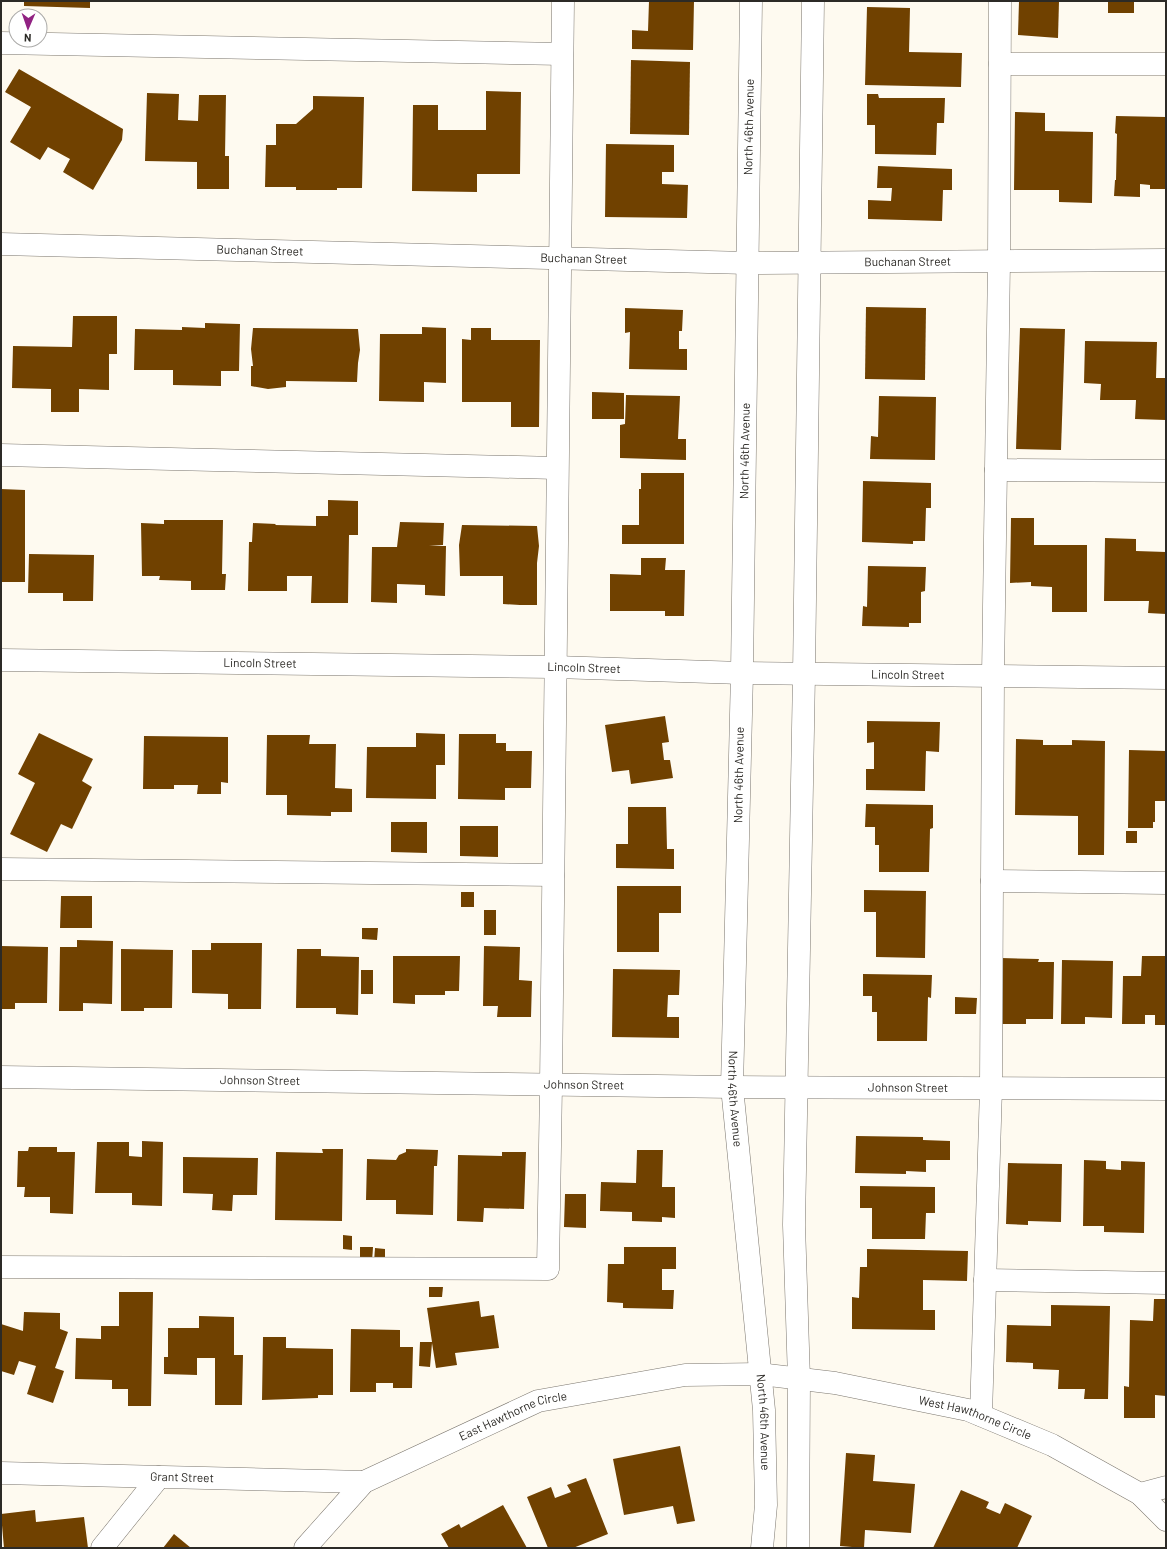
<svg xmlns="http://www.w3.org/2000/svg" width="1167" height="1549" font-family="Barlow,sans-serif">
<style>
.building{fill:#704100}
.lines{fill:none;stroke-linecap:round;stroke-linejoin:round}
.minor-casing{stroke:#7c776f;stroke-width:23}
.minor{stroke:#fff;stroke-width:22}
.labels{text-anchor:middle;stroke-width:4;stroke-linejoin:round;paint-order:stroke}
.street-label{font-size:12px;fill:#2c2a26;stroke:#fff}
</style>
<rect width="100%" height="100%" fill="#fefaf0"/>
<g class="building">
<polygon points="24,1 90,1 90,8 24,6"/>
<polygon points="649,1 694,1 693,50 632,49 632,30 648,31"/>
<polygon points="1019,1 1059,1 1058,38 1018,35"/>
<rect x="1108" y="1" width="26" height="12"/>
<polygon points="867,7 910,8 909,52 962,53 961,87 865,85"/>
<polygon points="631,60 690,62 689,135 630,134"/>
<polygon points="19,69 123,129 122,140 93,190 63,172 70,159 48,147 40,160 10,142 31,107 5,92"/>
<polygon points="486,91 521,92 520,174 477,174 477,192 412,191 413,105 438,105 438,130 486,130"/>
<polygon points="147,93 179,94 178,120 198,121 199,95 226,95 225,156 229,156 229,189 197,189 197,162 145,161"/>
<polygon points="867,94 878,94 879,98 945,98 944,123 937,123 936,155 875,154 875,125 867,125"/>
<polygon points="313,96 364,97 362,188 337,188 337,190 296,190 296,187 265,187 266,145 276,145 276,124 296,124 313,109"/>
<polygon points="1015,112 1045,113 1045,131 1093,132 1092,203 1059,202 1059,190 1014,190"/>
<polygon points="1116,116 1166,117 1166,189 1150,189 1150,185 1140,184 1140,197 1114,196 1115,180 1116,180 1117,134 1115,133"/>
<polygon points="606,144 674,145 674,172 662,172 662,184 688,185 687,218 605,217"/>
<polygon points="878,166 952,169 952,190 943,190 942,221 868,219 868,200 891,201 892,188 877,188"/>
<polygon points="866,307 926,308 925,380 865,379"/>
<polygon points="625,308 683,310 682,331 679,331 679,349 687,349 687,370 629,369 630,332 625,333"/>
<polygon points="73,316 117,316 117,354 109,354 109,390 79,389 79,412 51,412 51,389 12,388 13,346 72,347"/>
<polygon points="205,323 240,324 239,371 221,371 221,386 173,385 173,370 134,370 135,329 182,330 182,327 205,328"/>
<polygon points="422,327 446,328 446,383 424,382 424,402 379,401 380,334 422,334"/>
<polygon points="253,328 358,329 360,350 358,363 357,382 286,381 286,387 268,389 251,386 251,366 253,366 251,349"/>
<polygon points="471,328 491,328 491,340 540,340 539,427 511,427 511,402 462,402 462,339 471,340"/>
<polygon points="1020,328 1065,329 1061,450 1016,449"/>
<polygon points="1085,341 1157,342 1156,378 1166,378 1166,420 1135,419 1136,400 1100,400 1101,384 1084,383"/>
<polygon points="592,392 624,393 624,419 592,419"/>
<polygon points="626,395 680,396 678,439 686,439 686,460 620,458 620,425 625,424"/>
<polygon points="879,396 936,397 935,460 870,459 871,436 878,437"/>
<polygon points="641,473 684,473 684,544 622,544 622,525 639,525 639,489 641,489"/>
<polygon points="863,481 931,483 931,508 926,508 925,541 913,541 913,544 862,542"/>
<polygon points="1,489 25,490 25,582 1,582"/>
<polygon points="328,500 358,501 358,535 349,535 348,603 311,603 312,576 287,576 287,591 248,591 249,542 252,542 253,523 276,524 275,525 316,526 316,516 328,516"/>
<polygon points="1011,518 1034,518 1034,545 1087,545 1087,612 1052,612 1052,587 1031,586 1031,582 1010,583"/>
<polygon points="164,520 223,520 222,574 226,574 225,590 191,590 191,581 159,580 160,576 142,576 141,523 164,524"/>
<polygon points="400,522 444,523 443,545 429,546 446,546 445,596 425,595 425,585 397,584 397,603 371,602 372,547 397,547"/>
<polygon points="462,525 537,526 539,546 537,563 537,605 520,605 503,604 503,576 460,576 459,545"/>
<polygon points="1105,538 1136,539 1136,551 1166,552 1166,614 1148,613 1149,601 1104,601"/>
<polygon points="29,554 94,555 93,601 63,601 63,593 28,593"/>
<polygon points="641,558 666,558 665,570 685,570 684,616 665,616 665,611 610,611 610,574 641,575"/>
<polygon points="868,566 926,567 925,591 921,592 921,623 909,623 909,627 862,626 863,606 867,607"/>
<polygon points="665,716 669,742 662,743 664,760 670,760 673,778 631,784 629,770 612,772 605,725"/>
<polygon points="867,721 940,722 939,752 926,751 925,791 866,790 866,769 874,769 874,742 867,743"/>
<polygon points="39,733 93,759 82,781 92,787 72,829 61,824 47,852 10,834 35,783 18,774"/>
<polygon points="416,733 445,734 445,765 436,765 436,799 366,798 367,747 416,747"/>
<polygon points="459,734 496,734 496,743 506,743 506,751 532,751 531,788 505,788 505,800 458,799"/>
<polygon points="267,735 310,735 309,744 336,744 335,788 352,789 352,812 331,812 331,816 287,815 287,795 266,795"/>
<polygon points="144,736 228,737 228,783 221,782 221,794 197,794 198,785 174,785 174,789 143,789"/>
<polygon points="1016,739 1043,740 1043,745 1072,745 1072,740 1105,741 1104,855 1078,855 1078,816 1015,815"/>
<polygon points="1129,750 1166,751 1166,801 1155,801 1155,822 1153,822 1153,828 1128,828"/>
<polygon points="866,804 933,805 933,828 930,829 929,872 879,872 879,845 875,845 875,827 865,827"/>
<polygon points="628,807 666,807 667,849 674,849 674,869 616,868 616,844 628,844"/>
<polygon points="391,822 427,822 427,853 391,852"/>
<polygon points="460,826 498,826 498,857 460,856"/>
<rect x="1126" y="831" width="11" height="12"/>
<polygon points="617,886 681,886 681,913 659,913 659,952 617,952"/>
<polygon points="864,890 926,891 925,958 876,957 876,912 864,912"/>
<rect x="461" y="892" width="13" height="15"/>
<polygon points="61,896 92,896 92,928 60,928"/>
<rect x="484" y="910" width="12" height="25"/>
<polygon points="362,928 378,928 377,940 362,939"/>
<polygon points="77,940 113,941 112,1004 83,1003 83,1011 59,1011 60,947 77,947"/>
<polygon points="211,943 262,943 261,1009 228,1009 228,994 192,993 192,950 211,950"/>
<polygon points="1,946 48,947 47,1003 15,1003 15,1009 1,1009"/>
<polygon points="484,946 520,947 519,980 532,981 531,1017 497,1017 498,1006 483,1006"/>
<polygon points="121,949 173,950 172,1008 144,1008 144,1011 121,1011"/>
<polygon points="297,949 321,949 321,956 359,957 358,1015 336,1014 336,1008 296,1008"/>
<polygon points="393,956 460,956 459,991 445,991 445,995 415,995 415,1004 393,1003"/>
<polygon points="1142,956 1166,956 1166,1025 1155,1025 1155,1015 1145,1015 1145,1024 1122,1024 1123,976 1141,976"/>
<polygon points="1001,958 1039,959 1038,962 1054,962 1053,1019 1026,1019 1026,1024 1000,1024"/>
<polygon points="1062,960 1113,961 1112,1018 1085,1017 1085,1024 1061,1024"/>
<polygon points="613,969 680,970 679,995 668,995 667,1017 679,1017 679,1038 612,1037"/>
<rect x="361" y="970" width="12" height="24"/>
<polygon points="863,974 932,975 931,998 928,997 927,1041 877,1041 877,1012 872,1012 872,996 863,996"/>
<polygon points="955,997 977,998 976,1014 955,1014"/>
<polygon points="856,1136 923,1137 923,1140 950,1141 950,1160 926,1160 926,1172 906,1171 906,1174 855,1173"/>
<polygon points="142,1141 163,1142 162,1206 132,1205 132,1193 95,1193 97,1142 129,1142 129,1156 142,1157"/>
<polygon points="29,1147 57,1147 57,1152 75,1152 73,1214 50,1213 50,1197 24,1197 25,1187 17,1187 18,1151 28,1151"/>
<polygon points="322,1149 343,1149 342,1221 275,1220 276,1152 323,1153"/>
<polygon points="406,1149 438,1150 437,1166 434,1166 433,1215 396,1214 396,1200 366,1200 367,1159 396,1160 399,1155 406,1152"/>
<polygon points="637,1150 663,1150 662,1187 675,1187 675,1218 662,1217 662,1222 632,1221 632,1212 600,1211 601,1182 636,1183"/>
<polygon points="502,1152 526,1152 524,1209 484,1208 483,1222 457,1221 458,1155 502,1156"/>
<polygon points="183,1157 258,1158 257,1195 233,1195 232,1211 212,1210 213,1194 183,1193"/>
<polygon points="1084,1160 1106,1161 1106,1169 1121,1170 1121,1161 1145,1162 1144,1233 1104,1232 1104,1226 1083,1226"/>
<polygon points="1008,1163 1062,1164 1061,1222 1028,1221 1028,1225 1006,1224"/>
<polygon points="860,1186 935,1187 935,1213 926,1213 925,1239 872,1239 872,1208 860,1208"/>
<polygon points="565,1194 586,1194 586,1228 564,1227"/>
<polygon points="343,1235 352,1236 352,1250 343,1249"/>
<polygon points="360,1247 373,1247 372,1262 360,1262"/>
<polygon points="624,1247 676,1247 676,1269 662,1269 662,1290 674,1290 673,1309 623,1308 623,1303 607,1302 608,1264 624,1264"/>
<polygon points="375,1248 385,1249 385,1262 374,1262"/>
<polygon points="867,1249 968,1251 967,1281 923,1280 923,1310 935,1310 935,1330 852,1329 852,1297 859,1298 860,1267 867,1267"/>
<polygon points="429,1287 443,1287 442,1297 429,1297"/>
<polygon points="119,1292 153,1292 151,1406 128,1406 128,1389 112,1389 112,1380 75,1379 76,1338 101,1339 101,1326 119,1326"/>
<polygon points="1154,1299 1166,1299 1166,1396 1155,1395 1155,1418 1124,1418 1124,1386 1129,1387 1130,1320 1153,1321"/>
<polygon points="479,1301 481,1317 494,1315 499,1348 455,1353 457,1365 436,1368 432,1343 430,1367 419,1366 420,1342 432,1342 427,1308"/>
<polygon points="1051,1305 1110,1306 1108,1399 1084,1399 1085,1389 1058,1389 1059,1370 1033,1369 1033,1363 1006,1362 1007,1325 1051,1326"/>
<polygon points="24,1312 60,1313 60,1329 68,1332 55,1368 64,1371 53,1403 27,1394 36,1366 19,1361 14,1375 1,1371 1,1324 23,1331"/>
<polygon points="199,1316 234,1317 234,1355 243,1355 242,1405 215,1405 215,1358 197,1358 197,1375 164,1374 164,1357 168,1357 168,1328 199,1328"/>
<polygon points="351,1329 400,1330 400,1347 413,1347 412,1388 393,1388 393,1383 376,1383 376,1392 350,1392"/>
<polygon points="263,1337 286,1337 286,1348 333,1349 333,1395 318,1395 318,1398 262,1400"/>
<polygon points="680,1446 695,1521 677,1524 673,1506 624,1515 613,1459"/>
<polygon points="846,1453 875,1455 873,1481 915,1484 911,1533 865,1530 864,1548 840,1546"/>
<polygon points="586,1478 608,1534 573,1548 548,1548 527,1497 551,1487 555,1498 571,1492 567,1485"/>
<polygon points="961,1490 989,1502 986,1508 1000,1514 1005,1503 1032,1516 1017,1548 933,1548"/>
<polygon points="503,1505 527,1548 449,1548 441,1534 459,1524 461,1528"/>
<polygon points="35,1510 36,1522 84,1517 88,1548 4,1548 1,1514"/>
<polygon points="174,1534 191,1548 163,1548"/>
</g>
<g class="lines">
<g class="minor-casing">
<g id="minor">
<path id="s1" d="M751 1 742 673 732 1087 764 1410 766 1505 762 1548"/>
<polyline points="1,43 562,54"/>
<polyline points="1000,64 1166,64"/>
<path id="s2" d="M1 244 748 263 1166 260"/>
<polyline points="1,455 557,468"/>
<polyline points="996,470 1166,471"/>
<path id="s3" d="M1 660 555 667 742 673 1166 678"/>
<polyline points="1,869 553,875"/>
<polyline points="992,881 1166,883"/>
<path id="s4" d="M1 1077 732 1087 1166 1089"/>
<polyline points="1,1267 548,1269 551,1085 563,1"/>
<polyline points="985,1280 1166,1283"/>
<polyline points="981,1415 991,1088 993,676 999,261 1000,1"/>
<path id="s5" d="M1 1473 364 1482"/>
<polyline points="1140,1494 1166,1487"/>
<polyline points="102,1548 159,1477"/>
<path id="s6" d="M305 1548 364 1482 538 1401 685 1375 760 1374 835 1383 968 1410 1052 1445 1140 1494 1166 1520"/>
<polyline points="798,1548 799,1379 794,1225 804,674 813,1"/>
</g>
</g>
<use href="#minor" class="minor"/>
</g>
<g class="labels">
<g class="street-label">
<text transform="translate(749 127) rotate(-89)" y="4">North 46th Avenue</text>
<text dy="4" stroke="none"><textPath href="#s2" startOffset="259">Buchanan Street</textPath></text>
<text dy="4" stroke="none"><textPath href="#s2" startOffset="583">Buchanan Street</textPath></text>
<text dy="4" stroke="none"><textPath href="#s2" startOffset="907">Buchanan Street</textPath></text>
<text transform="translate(745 451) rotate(-89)" y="4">North 46th Avenue</text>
<text dy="4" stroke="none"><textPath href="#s3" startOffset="259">Lincoln Street</textPath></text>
<text dy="4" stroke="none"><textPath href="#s3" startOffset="583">Lincoln Street</textPath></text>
<text dy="4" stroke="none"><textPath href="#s3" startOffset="907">Lincoln Street</textPath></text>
<text transform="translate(739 775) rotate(-89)" y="4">North 46th Avenue</text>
<text dy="4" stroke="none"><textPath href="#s4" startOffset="259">Johnson Street</textPath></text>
<text dy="4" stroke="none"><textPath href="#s4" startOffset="583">Johnson Street</textPath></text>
<text dy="4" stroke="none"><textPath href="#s4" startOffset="907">Johnson Street</textPath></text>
<text dy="4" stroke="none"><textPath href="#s1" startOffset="1098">North 46th Avenue</textPath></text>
<text dy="4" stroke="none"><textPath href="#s6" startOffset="252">East Hawthorne Circle</textPath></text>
<text dy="4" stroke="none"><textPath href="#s6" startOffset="725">West Hawthorne Circle</textPath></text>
<text dy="4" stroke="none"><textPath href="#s1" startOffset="1423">North 46th Avenue</textPath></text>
<text dy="4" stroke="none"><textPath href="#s5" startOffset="181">Grant Street</textPath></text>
</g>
</g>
<rect width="1167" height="1549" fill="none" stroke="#2c2a26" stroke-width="4"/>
<g transform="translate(28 28) rotate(182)"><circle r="19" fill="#ffffff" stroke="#abaaa8"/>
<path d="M0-3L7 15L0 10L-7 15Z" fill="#912283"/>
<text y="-6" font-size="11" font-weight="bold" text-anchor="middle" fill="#2c2a26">N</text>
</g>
</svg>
